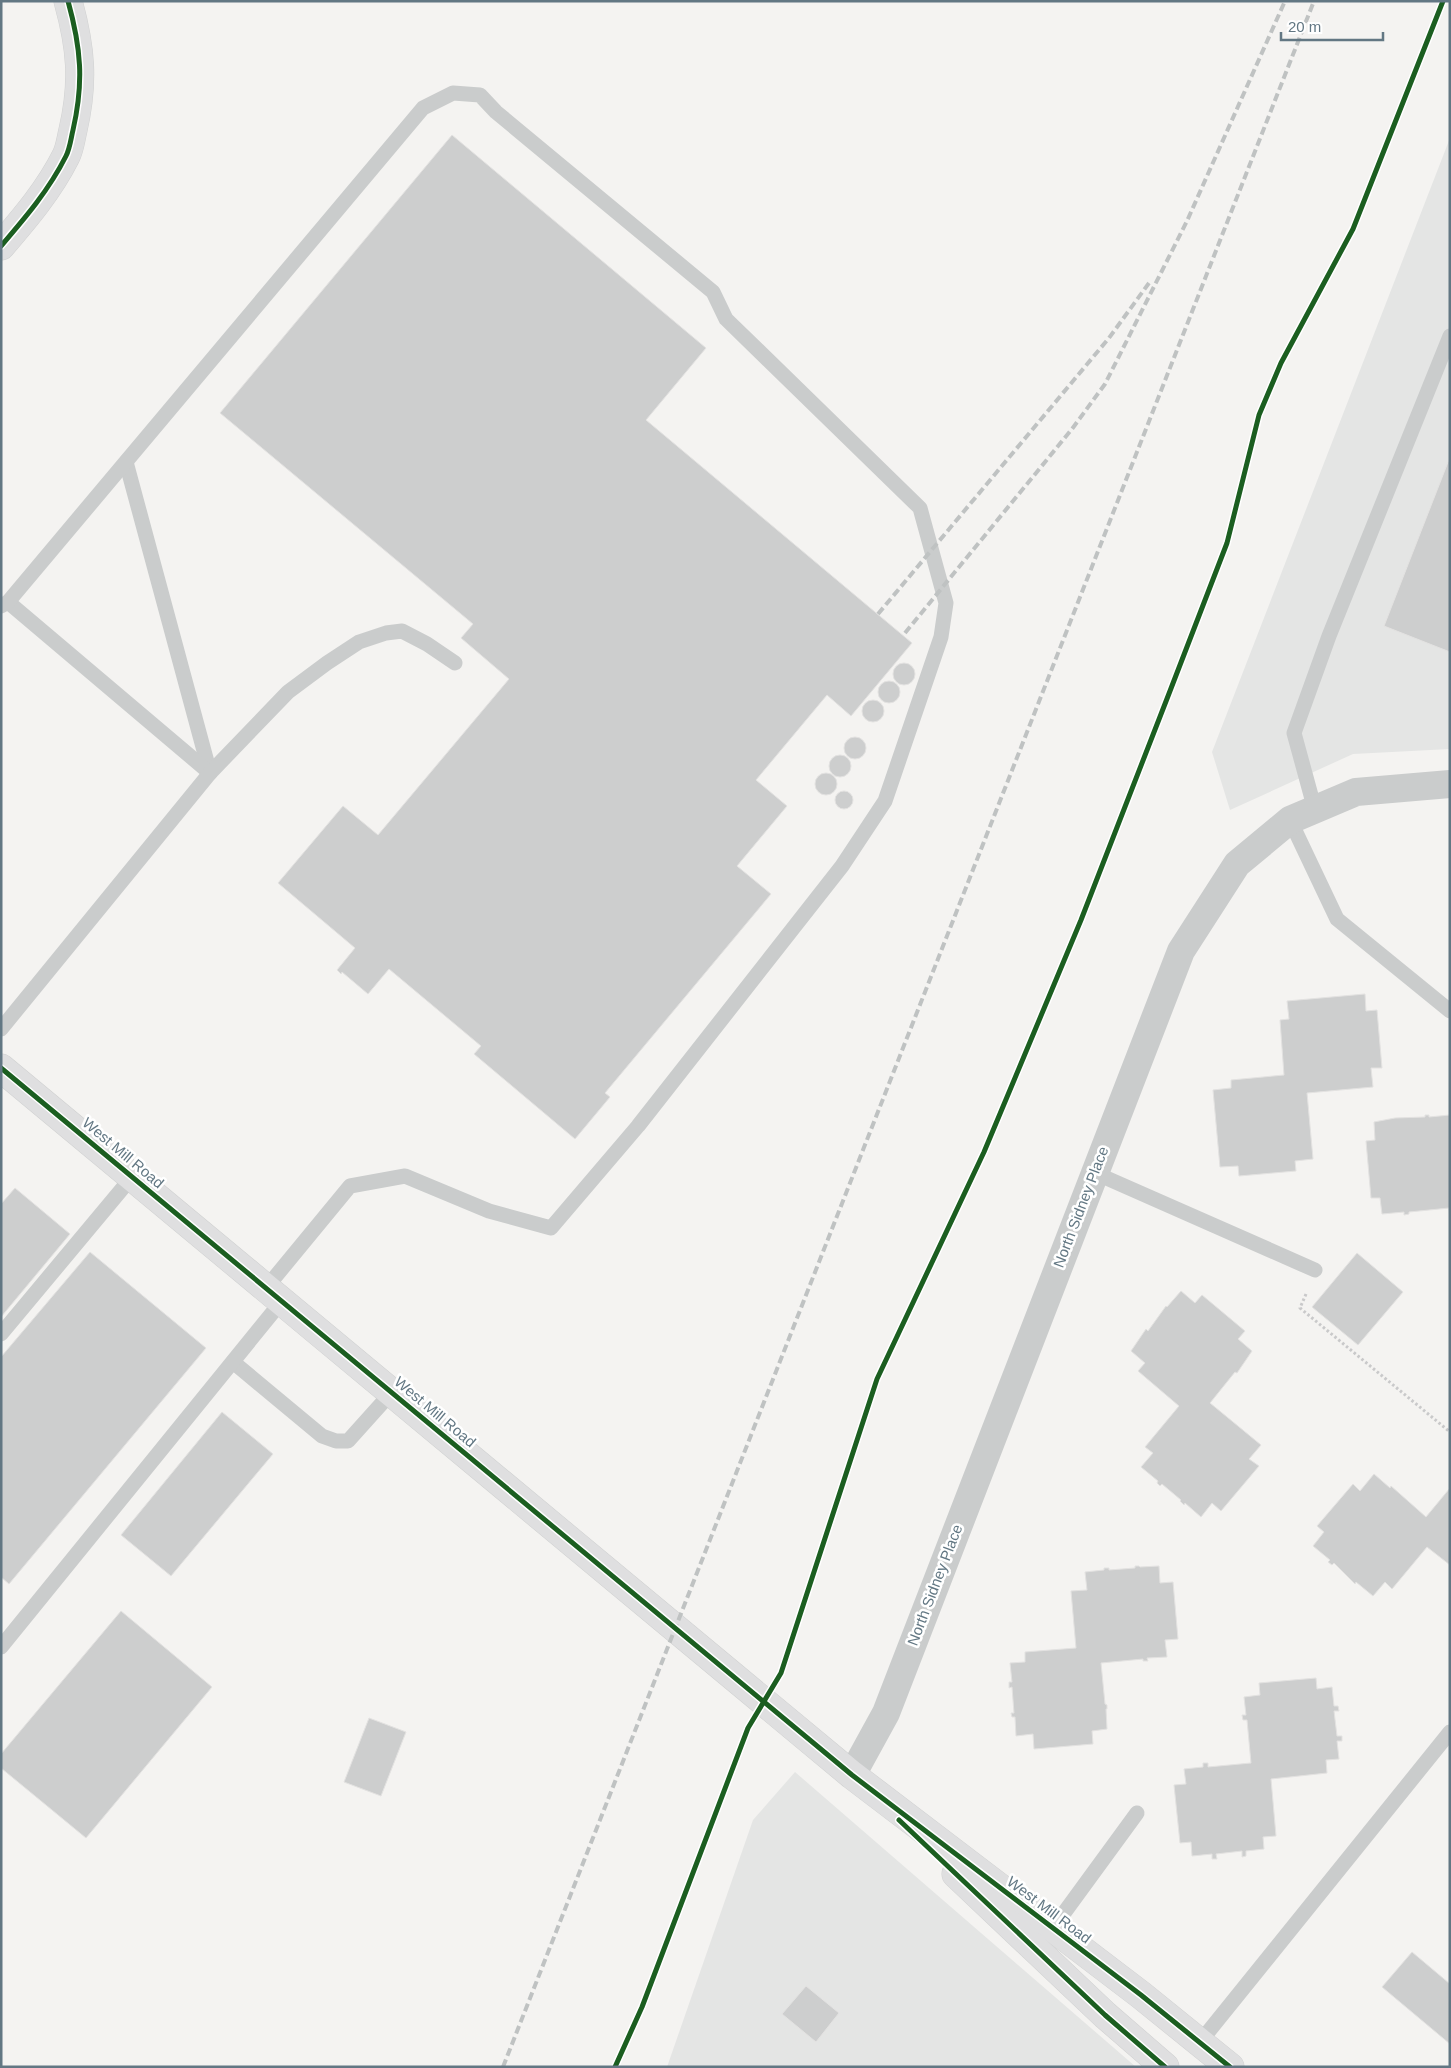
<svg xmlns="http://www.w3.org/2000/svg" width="1451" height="2068" font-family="Arial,sans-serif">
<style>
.built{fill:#e4e5e4}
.building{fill:#cdcece;stroke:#e3e2e1}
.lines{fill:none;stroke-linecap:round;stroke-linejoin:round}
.secondary-casing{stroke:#d0d1d1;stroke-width:29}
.path{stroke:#c9c9ca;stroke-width:3;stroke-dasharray:2.5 2.5;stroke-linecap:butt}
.service{stroke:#cacccc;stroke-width:15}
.minor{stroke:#cacccc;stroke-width:28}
.secondary{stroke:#dfdfe0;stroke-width:28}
.rail{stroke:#bfc2c2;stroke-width:4;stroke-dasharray:8 4;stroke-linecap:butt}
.cycleway-casing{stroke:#fff;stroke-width:8}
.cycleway{stroke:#1b5e20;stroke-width:5}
.labels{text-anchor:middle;stroke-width:5;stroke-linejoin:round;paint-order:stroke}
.street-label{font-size:15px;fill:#627783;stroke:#fff}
</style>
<rect width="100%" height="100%" fill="#f4f3f1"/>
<g class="built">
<polygon points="1450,138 1450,749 1353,754 1230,810 1212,752"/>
<polygon points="795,1772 1136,2067 667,2067 753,1820"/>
</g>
<g class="building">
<polygon points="452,135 706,348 646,420 912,643 851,716 827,695 756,780 787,806 737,866 771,894 605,1093 610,1097 575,1139 474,1054 481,1046 389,969 368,994 342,972 341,974 337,970 355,948 278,883 343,806 378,835 509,679 461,638 473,624 220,413"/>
<polygon points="1450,457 1450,652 1384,626"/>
<circle cx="904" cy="674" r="11"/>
<circle cx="889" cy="692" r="11"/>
<circle cx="873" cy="711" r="11"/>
<circle cx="855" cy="748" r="11"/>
<circle cx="840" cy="766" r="11"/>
<circle cx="826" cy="784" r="11"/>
<circle cx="844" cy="800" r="9"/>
<polygon points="1365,994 1366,1011 1377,1010 1382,1068 1371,1068 1373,1087 1307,1093 1313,1159 1295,1161 1296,1171 1239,1176 1238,1166 1220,1167 1213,1090 1231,1088 1231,1080 1284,1075 1280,1020 1289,1019 1287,1001"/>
<polygon points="1425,1115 1429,1115 1429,1117 1450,1115 1450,1221 1449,1208 1409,1212 1409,1214 1404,1215 1404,1212 1382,1214 1380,1198 1371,1198 1366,1141 1375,1140 1374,1122 1395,1118 1425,1117"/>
<polygon points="15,1188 70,1234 1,1317 1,1204"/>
<polygon points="90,1252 206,1348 9,1584 1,1577 1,1357"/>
<polygon points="1357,1253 1403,1292 1358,1345 1312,1307"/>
<polygon points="1181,1291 1195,1303 1202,1295 1245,1331 1238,1339 1252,1351 1237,1373 1235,1372 1210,1403 1261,1445 1249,1459 1259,1466 1221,1511 1212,1503 1201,1517 1185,1503 1184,1505 1180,1501 1181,1500 1162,1484 1160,1486 1157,1483 1158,1481 1141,1467 1153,1453 1145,1447 1179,1406 1138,1371 1145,1363 1131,1351 1146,1329 1148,1331 1166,1306 1167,1307"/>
<polygon points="222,1412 273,1454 171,1576 121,1535"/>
<polygon points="1374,1474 1390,1488 1391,1486 1426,1517 1450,1488 1450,1565 1427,1547 1392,1589 1385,1582 1373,1596 1356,1582 1355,1584 1334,1563 1332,1565 1328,1562 1330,1560 1313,1546 1324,1532 1317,1526 1353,1484 1360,1491"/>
<polygon points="1135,1566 1139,1566 1140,1567 1159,1566 1160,1583 1173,1582 1178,1639 1165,1640 1167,1657 1147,1658 1148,1661 1143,1661 1143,1659 1101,1663 1105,1704 1107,1705 1107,1709 1106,1709 1107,1729 1092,1731 1093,1744 1034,1749 1033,1734 1016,1736 1015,1717 1012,1717 1011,1713 1014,1713 1012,1687 1009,1688 1009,1682 1012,1682 1010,1663 1025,1662 1025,1652 1076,1648 1071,1591 1087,1590 1085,1572 1104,1570 1104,1568 1109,1568 1109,1570 1135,1568"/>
<polygon points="121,1611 212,1687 86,1838 1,1768 1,1754"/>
<polygon points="1316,1678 1317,1689 1332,1687 1334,1706 1338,1706 1339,1711 1334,1711 1337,1736 1342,1736 1342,1741 1337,1741 1339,1759 1326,1760 1327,1773 1271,1779 1276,1836 1263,1837 1264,1849 1246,1851 1246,1856 1242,1857 1242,1851 1216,1854 1217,1859 1212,1859 1212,1854 1192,1856 1191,1842 1180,1843 1174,1785 1186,1784 1184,1769 1203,1767 1203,1763 1208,1763 1208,1767 1251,1763 1247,1720 1243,1720 1242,1715 1246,1715 1244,1697 1260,1695 1259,1683"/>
<polygon points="369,1718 406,1732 381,1796 344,1782"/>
<polygon points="1412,1952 1450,1984 1450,2044 1382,1987"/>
<polygon points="806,1986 839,2013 816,2042 782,2014"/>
</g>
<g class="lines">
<g class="secondary-casing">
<g id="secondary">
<path d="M1 246C25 218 49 190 66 156 70 148 71 138 73 130 84 82 81 48 68 1"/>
<polyline points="1,1068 852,1775 1141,1995 1230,2067"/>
<polyline points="956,1874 1105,2015 1165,2067"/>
</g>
</g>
<polyline class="path" points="1306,1294 1300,1308 1450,1432"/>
<g class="service">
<polyline points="126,462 210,773"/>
<polyline points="8,602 210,773"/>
<polyline points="1,606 8,602 423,108 453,93 480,95 496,112 713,292 726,319 920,508 946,603 941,637 885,801 842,866 638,1126 551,1228 489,1211 405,1176 350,1186 266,1288"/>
<polyline points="1315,810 1294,733 1329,636 1450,336"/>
<polyline points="1290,820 1337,919 1450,1011"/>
<polyline points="1,1029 210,773 288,692 327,663 359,642 386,633 402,631 427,644 455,663"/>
<polyline points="1095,1173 1315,1270"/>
<polyline points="1,1334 132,1177"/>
<polyline points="233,1362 322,1436 336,1441 348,1441 392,1392"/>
<polyline points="1,1647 282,1301"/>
<polyline points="1053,1928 1137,1813"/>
<polyline points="1200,2042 1450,1732"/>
</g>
<polyline class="minor" points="852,1775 886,1713 1181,951 1237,864 1290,820 1356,792 1450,784"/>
<use href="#secondary" class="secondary"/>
<g class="rail">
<polyline points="878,614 1109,338 1149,283"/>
<polyline points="905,633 1072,429 1105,384 1187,221 1285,1"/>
<polyline points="503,2067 1314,1"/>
</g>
<g class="cycleway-casing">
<g id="cycleway">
<path d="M1 246C25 218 49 190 66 156 70 148 71 138 73 130 84 82 81 48 68 1"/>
<polyline points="1,1068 852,1775 1141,1995 1230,2067"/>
<polyline points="899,1820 1105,2015 1165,2067"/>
<polyline points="615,2067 642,2007 748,1728 781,1673 877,1379 984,1152 1081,920 1170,691 1227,543 1259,415 1281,363 1353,229 1443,1"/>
</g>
</g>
<use href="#cycleway" class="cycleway"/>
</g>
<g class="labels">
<g class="street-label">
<text transform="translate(123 1153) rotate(40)" y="5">West Mill Road</text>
<text transform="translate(1081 1207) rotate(-69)" y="5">North Sidney Place</text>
<text transform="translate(435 1412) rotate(40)" y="5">West Mill Road</text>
<text transform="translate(935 1585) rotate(-69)" y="5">North Sidney Place</text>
<text transform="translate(1049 1910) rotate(37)" y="5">West Mill Road</text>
</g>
</g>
<rect width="1451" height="2068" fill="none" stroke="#627783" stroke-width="5"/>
<path d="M1281 32v8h102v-8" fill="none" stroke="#627783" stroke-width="2.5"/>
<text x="1288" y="32" font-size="15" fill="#627783" stroke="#ffffff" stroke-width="4" paint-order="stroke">20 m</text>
</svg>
